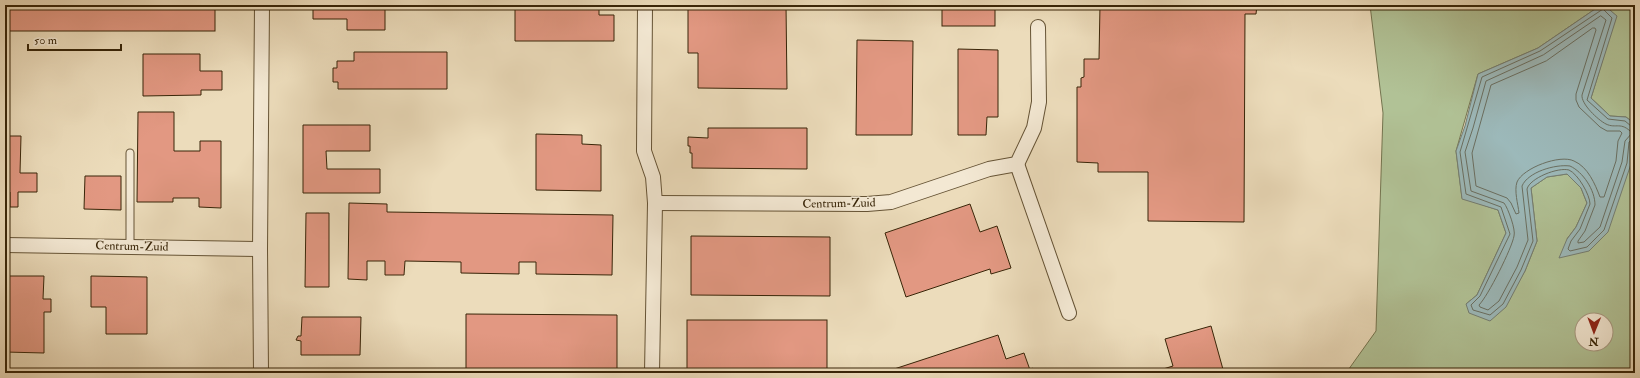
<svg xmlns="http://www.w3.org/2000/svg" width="1640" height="378" font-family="'IM FELL Double Pica',serif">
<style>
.green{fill:#b1c296;stroke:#74744f;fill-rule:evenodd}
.water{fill:#9cb9ba;stroke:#747e73}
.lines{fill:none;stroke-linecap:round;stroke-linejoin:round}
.shore{stroke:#6a6f61;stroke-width:1}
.building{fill:#e29882;stroke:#382508}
.service-casing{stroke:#655335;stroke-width:9}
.minor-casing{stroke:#655335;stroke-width:16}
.service{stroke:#f3e8d3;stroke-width:7}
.minor{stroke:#f3e8d3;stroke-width:14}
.labels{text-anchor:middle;stroke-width:3;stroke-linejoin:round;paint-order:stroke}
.street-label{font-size:12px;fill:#382508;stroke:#f3e8d3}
</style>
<rect width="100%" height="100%" fill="#ecdcbb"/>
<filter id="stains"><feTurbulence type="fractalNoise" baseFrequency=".005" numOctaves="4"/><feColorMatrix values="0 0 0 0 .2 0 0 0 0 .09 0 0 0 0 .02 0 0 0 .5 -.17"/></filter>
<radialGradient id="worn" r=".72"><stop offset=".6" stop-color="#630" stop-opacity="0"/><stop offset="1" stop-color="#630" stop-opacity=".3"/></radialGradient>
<g class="green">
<path d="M1370 5H1601L1538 48 1478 74 1456 151 1462 198 1498 210 1506 233 1477 295 1466 304 1515 288 1525 271 1537 241 1531 188 1547 177 1567 174 1581 188 1587 203 1576 227 1567 239 1631 164 1635 128V373H1346L1376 331 1383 113ZM1582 320H1606V344H1582Z"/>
<polygon points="1604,5 1635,5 1635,124 1626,117 1610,116 1591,98 1616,16"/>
</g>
<polygon class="water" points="1601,5 1604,5 1617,16 1591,98 1610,116 1626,117 1635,124 1631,164 1608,232 1589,251 1559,258 1567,239 1576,227 1587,203 1581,188 1567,174 1547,177 1531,188 1537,241 1525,271 1506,307 1490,321 1469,313 1466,304 1477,295 1506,233 1498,210 1462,199 1456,151 1465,126 1478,74 1538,48"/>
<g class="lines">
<g class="shore">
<path d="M1601 16 1606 20 1582 95C1581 104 1598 120 1606 124 1616 129 1621 121 1632 133L1625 141 1622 162 1600 227 1584 242 1578 243V241L1585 231 1595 205C1595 190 1583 172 1570 166 1555 164 1528 172 1522 186L1528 240 1517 267 1499 301 1488 310 1480 307 1479 305C1488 296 1512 248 1514 236 1516 230 1508 208 1504 203L1471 191 1465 152 1473 128 1486 81 1543 55Z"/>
<path d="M1593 28H1595L1596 30 1576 94V100L1579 107 1600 127 1607 131H1620L1622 133 1618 141 1616 161 1604 197H1600C1595 184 1588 167 1574 161 1560 154 1523 168 1517 182 1514 191 1518 204 1519 213L1516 214 1511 203 1507 198 1476 186 1472 153 1491 85 1546 61Z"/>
<path d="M1635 127 1631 126 1625 121 1608 119 1587 100 1612 18 1603 9 1540 51 1482 77 1460 152 1466 194 1501 207 1510 234 1480 296 1471 305 1473 310 1490 315 1503 304 1521 270 1533 241 1527 189C1530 178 1558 167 1569 170 1578 174 1590 195 1590 204L1580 229 1571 241 1568 249 1570 251 1587 247 1604 230 1627 163 1629 142 1632 140 1635 139"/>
</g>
</g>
<g class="building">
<rect x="5" y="5" width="210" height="26"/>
<polygon points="313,5 385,5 385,30 347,30 347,19 313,19"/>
<polygon points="515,5 599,5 599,15 614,15 614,41 515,41"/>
<polygon points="688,5 786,5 787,89 698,88 698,53 688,53"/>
<rect x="942" y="5" width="53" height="21"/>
<polygon points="1100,5 1257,5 1256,14 1245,14 1244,222 1148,221 1148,172 1098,172 1098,163 1077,162 1077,87 1081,87 1081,78 1084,77 1084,59 1099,59"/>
<polygon points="857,40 913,41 912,135 856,135"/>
<polygon points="958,49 998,50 998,117 987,117 986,135 958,135"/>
<polygon points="354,52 447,52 447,89 338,89 338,82 333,82 333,68 337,68 337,61 354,61"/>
<polygon points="143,54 200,54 200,71 222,71 222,90 201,90 201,95 143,96"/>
<polygon points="138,112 174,112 174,151 200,151 200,141 221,141 221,208 199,207 199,198 173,198 173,202 137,202"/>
<polygon points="303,125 370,125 370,151 326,151 327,169 380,169 380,193 303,193"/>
<polygon points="708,128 807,128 807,169 692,168 692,153 690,153 690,146 688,146 688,137 708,138"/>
<polygon points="536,134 582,135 582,144 601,145 601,191 536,190"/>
<polygon points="5,136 21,136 20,173 37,173 37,192 18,192 18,207 10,207 10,192 5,192"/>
<polygon points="85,176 121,176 121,210 84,209"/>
<polygon points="349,203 387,204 387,212 613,215 612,275 536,274 536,262 519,262 519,274 461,273 461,262 405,261 404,275 385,275 385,261 367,261 367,280 348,279"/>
<polygon points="970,204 980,232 997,226 1011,268 991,274 990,269 906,297 885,233"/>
<polygon points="306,213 329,213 329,287 305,287"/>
<polygon points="691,236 830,237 830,296 691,295"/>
<polygon points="5,276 44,276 43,299 51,299 51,312 44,312 44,353 5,352"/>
<polygon points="91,276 147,277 147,334 106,334 106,307 91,307"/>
<polygon points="466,314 617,315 617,372 466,371"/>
<polygon points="302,317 361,317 360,355 301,355 301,341 296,340 298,336 301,336"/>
<rect x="687" y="320" width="140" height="53"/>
<polygon points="1211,326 1224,373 1150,373 1173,366 1165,339"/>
<polygon points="998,335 1006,359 1024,353 1030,370 1033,368 1034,372 882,373"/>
</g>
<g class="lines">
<g class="service-casing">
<polyline id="service" points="130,246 130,153"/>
</g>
<g class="minor-casing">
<g id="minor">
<polyline points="645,5 644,151 653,177 655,203 652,373"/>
<polyline points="1017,164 1069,313"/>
<polyline points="655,203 867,204 891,202 989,169 1017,164 1034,128 1039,102 1038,27"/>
<polyline points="5,245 260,249"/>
<polyline points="261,373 260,249 262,5"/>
</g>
</g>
<use href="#service" class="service"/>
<use href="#minor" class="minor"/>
</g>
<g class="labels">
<g class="street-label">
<text transform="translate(839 203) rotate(-1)" y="4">Centrum-Zuid</text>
<text transform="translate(132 246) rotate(1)" y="4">Centrum-Zuid</text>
</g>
</g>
<rect width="1640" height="378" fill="none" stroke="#ecdcbb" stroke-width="20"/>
<rect x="6" y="6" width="1628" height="366" fill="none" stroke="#382508" stroke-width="2"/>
<rect x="10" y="10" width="1620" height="358" fill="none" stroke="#382508"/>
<g transform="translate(1594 332) rotate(181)"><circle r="19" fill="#f3e8d3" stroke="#a89a82"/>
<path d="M0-3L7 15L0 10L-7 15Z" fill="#8f2418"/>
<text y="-6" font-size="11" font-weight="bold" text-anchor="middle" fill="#382508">N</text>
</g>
<path d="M28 44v6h93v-6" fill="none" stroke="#382508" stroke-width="2"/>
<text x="34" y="44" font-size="12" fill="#382508" stroke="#f3e8d3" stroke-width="3" paint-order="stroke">50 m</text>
<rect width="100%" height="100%" filter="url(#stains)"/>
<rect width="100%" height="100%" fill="url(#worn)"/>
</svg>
